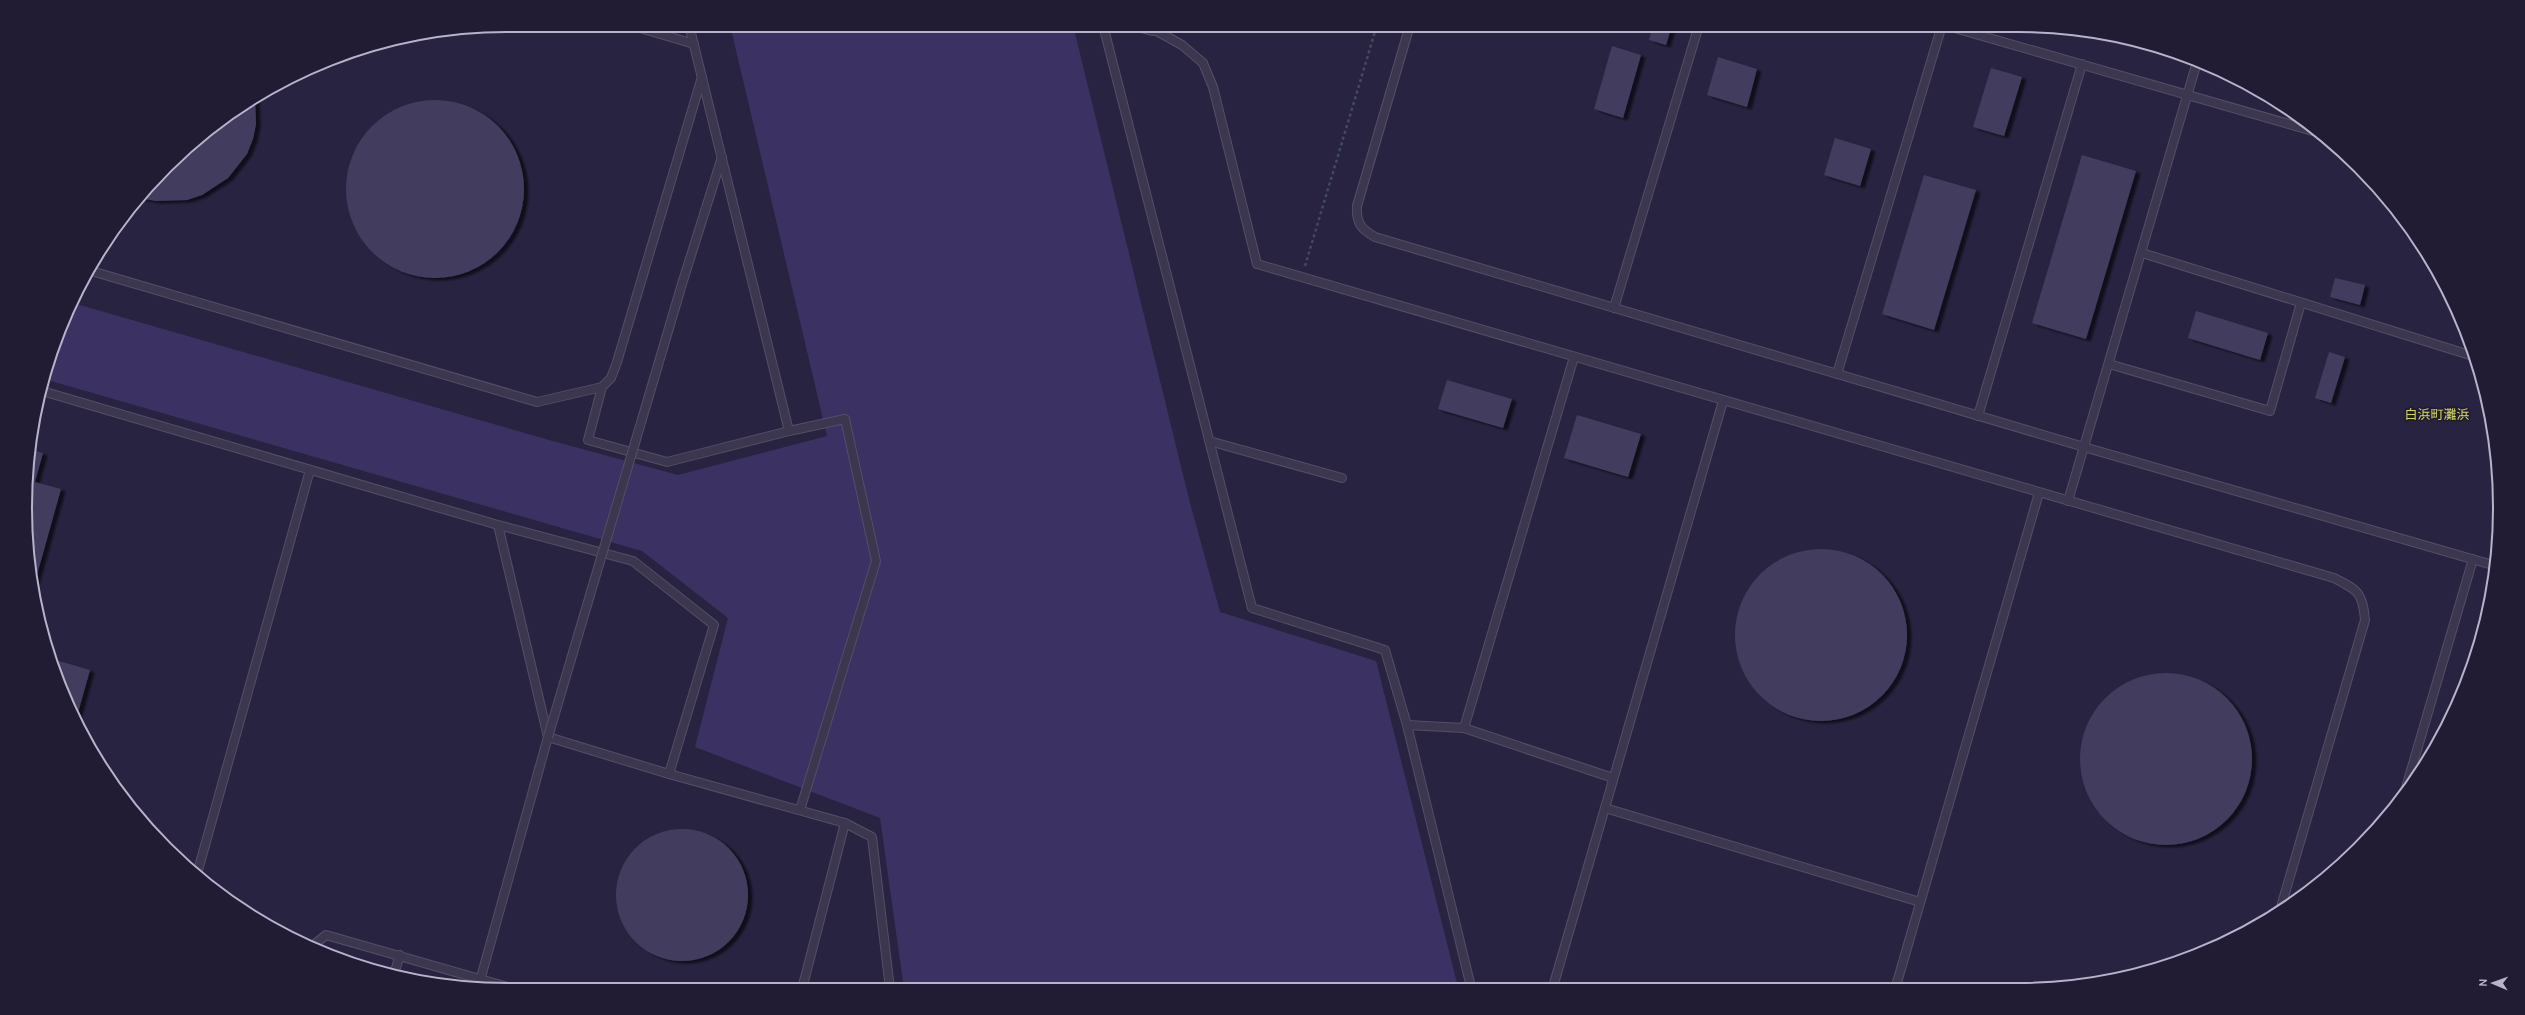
<svg xmlns="http://www.w3.org/2000/svg" width="2525" height="1015" font-family="Overpass,'Noto Sans JP',sans-serif">
<style>
.water{fill:#3b3263}
.building{fill:#433d5e;filter:url(#shadow)}
.lines{fill:none;stroke-linecap:round;stroke-linejoin:round}
.service-casing{stroke:#544f67;stroke-width:10}
.minor-casing{stroke:#544f67;stroke-width:14}
.path{stroke:#434a5d;stroke-width:2.5;stroke-dasharray:3 3;stroke-linecap:butt}
.service{stroke:#3c374f;stroke-width:8}
.minor{stroke:#3c374f;stroke-width:12}
.service-bridge-casing{stroke:#544f67;stroke-width:10;stroke-linecap:butt}
.service-bridge{stroke:#3c374f;stroke-width:8}
.labels{text-anchor:middle;stroke-width:3.5;stroke-linejoin:round;paint-order:stroke}
.quarter-label{font-size:13px;fill:#d5da5e;stroke:#211c34}
.rim{fill:none;stroke:#b8b3ca;stroke-width:2}
</style>
<defs>
<filter id="shadow"><feDropShadow dx="4.5" dy="2.5" stdDeviation="1" flood-color="#0009"/></filter>
</defs>
<rect width="100%" height="100%" fill="#282340"/>
<polygon class="water" points="730,25 1073,25 1189,499 1220,612 1376,661 1458,987 904,989 880,818 695,747 728,618 642,551 44,379 51,353 73,303 549,440 678,475 827,436"/>
<g class="building">
<polygon points="1653,25 1672,25 1666,45 1649,40"/>
<polygon points="1612,46 1641,55 1623,118 1594,109"/>
<polygon points="1718,57 1757,69 1747,107 1707,95"/>
<polygon points="1991,68 2022,77 2004,136 1973,127"/>
<polygon points="255,97 256,124 253,139 247,154 228,178 202,195 187,200 156,201 140,198 190,145"/>
<circle cx="435" cy="189" r="89"/>
<polygon points="1835,138 1871,149 1860,186 1824,175"/>
<polygon points="2082,155 2136,171 2086,339 2032,323"/>
<polygon points="1924,175 1976,190 1934,330 1882,314"/>
<polygon points="2335,278 2365,285 2360,305 2330,297"/>
<polygon points="2196,311 2268,333 2260,360 2188,338"/>
<polygon points="2329,352 2345,357 2331,403 2315,398"/>
<polygon points="1447,380 1512,399 1503,428 1438,409"/>
<polygon points="1577,415 1641,434 1628,477 1564,458"/>
<polygon points="29,449 43,453 35,482 61,489 33,589 26,539"/>
<circle cx="1821" cy="635" r="86"/>
<polygon points="52,659 90,670 76,720 62,692"/>
<circle cx="2166" cy="759" r="86"/>
<circle cx="682" cy="895" r="66"/>
</g>
<g class="lines">
<g class="service-casing">
<g id="service">
<polyline points="630,25 694,44"/>
<polyline points="1103,25 1252,608 1385,650 1407,725 1471,987"/>
<path d="M1410 25 1357 206C1356 223 1361 229 1375 237L2084 447 2496 566"/>
<polyline points="1944,25 2320,133"/>
<path d="M1153 29 1182 45 1203 63 1213 87 1257 264 2334 578C2358 590 2363 593 2365 620L2281 907"/>
<polyline points="2142,253 2473,356"/>
<polyline points="88,270 537,402 602,387 611,378 617,362 702,77"/>
<polyline points="682,284 722,157"/>
<polyline points="1614,308 1699,25"/>
<polyline points="2109,364 2270,411 2301,303"/>
<polyline points="1837,374 1942,25"/>
<polyline points="602,387 588,440 667,462 789,431 689,25"/>
<polyline points="42,391 498,525 633,561 714,625 669,774"/>
<polyline points="1978,416 2082,64"/>
<polyline points="789,431 845,419 876,561 800,810"/>
<polyline points="1209,441 1342,478"/>
<polyline points="2068,501 2197,62"/>
<polyline points="1407,725 1464,728 1613,778"/>
<polyline points="1464,728 1574,357"/>
<polyline points="548,737 669,774 845,823 872,837 890,989"/>
<polyline points="2405,791 2473,559"/>
<polyline points="1605,808 1920,902"/>
<polyline points="197,874 310,470"/>
<polyline points="311,947 326,935 518,990"/>
<polyline points="394,974 400,955"/>
<polyline points="1896,986 2039,493"/>
<polyline points="1553,987 1723,401"/>
<polyline points="478,988 548,737 498,525"/>
<polyline points="802,989 845,823"/>
</g>
</g>
<g class="minor-casing">
<polyline id="minor" points="1138,25 1153,29"/>
</g>
<polyline class="path" points="1305,266 1377,25"/>
<use href="#service" class="service"/>
<use href="#minor" class="minor"/>
<g class="service-bridge-casing">
<polyline id="service-bridge" points="548,737 682,284"/>
</g>
<use href="#service-bridge" class="service-bridge"/>
</g>
<g class="labels">
<g class="quarter-label">
<text x="2437" y="419">白浜町灘浜</text>
</g>
</g>
<path d="M0 0H2525V1015H0ZM507 32H2018A475 475 0 0 1 2493 507V508A475 475 0 0 1 2018 983H507A475 475 0 0 1 32 508V507A475 475 0 0 1 507 32Z" fill="#211c34" fill-rule="evenodd"/>
<path class="rim" d="M507 32H2018A475 475 0 0 1 2493 507V508A475 475 0 0 1 2018 983H507A475 475 0 0 1 32 508V507A475 475 0 0 1 507 32Z"/>
<g transform="translate(2493 983) rotate(272)" stroke="#211c34" stroke-width="3" paint-order="stroke">
<path d="M0-3L7 15L0 10L-7 15Z" fill="#b8b3ca"/>
<text y="-6" font-size="11" font-weight="bold" text-anchor="middle" fill="#b8b3ca">N</text>
</g>
</svg>
